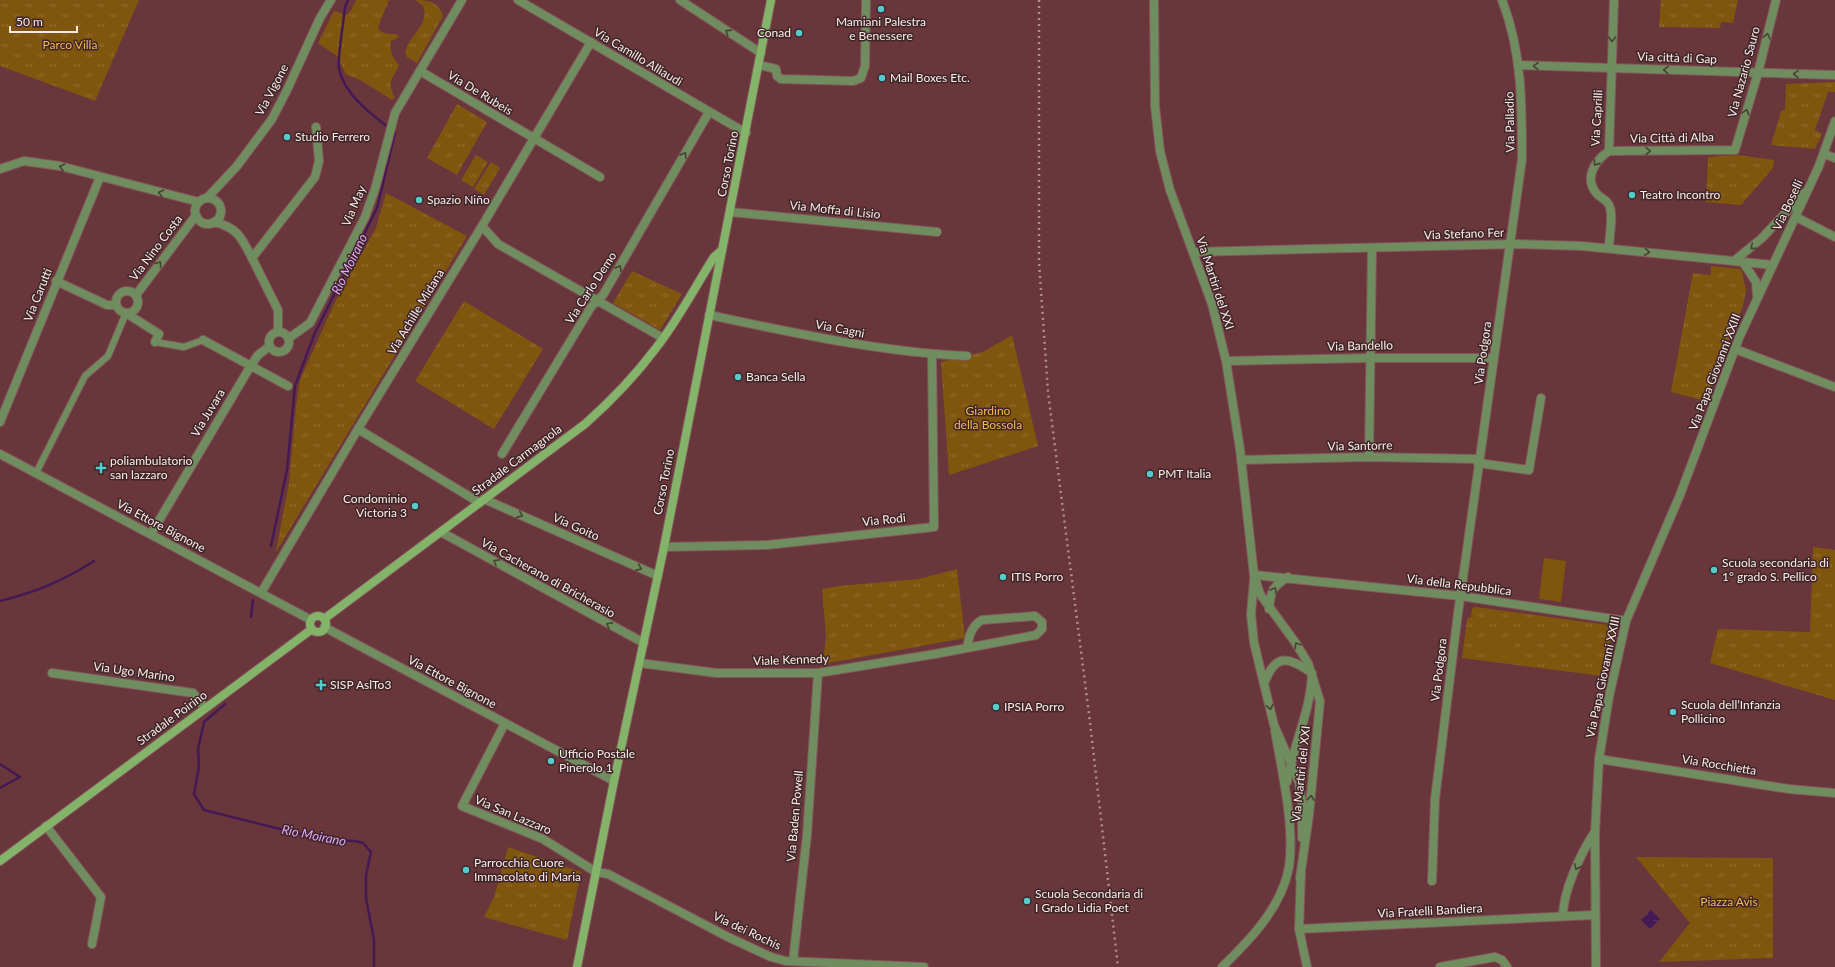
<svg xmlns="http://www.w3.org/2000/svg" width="1835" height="967" font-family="Lato,sans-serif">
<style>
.grass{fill:url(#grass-tufts)}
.pitch{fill:#80560e}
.water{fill:url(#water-ripples)}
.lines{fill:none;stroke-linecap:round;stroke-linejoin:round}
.stream{stroke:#441a55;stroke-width:2.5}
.pedestrian-casing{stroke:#83565b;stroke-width:8}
.minor-casing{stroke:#83565b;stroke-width:10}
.tertiary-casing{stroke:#83565b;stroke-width:10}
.secondary-casing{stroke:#83565b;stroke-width:10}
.pedestrian{stroke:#6f8d5f;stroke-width:6}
.minor{stroke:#6f8d5f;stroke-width:8}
.tertiary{stroke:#6f8d5f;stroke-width:8}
.secondary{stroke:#84b469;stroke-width:8}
.rail{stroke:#b08d90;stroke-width:2.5;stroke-dasharray:2 4;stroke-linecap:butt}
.oneway{stroke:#4a4035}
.poi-dot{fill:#52cdcc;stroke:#3d2627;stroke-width:1.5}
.labels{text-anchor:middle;stroke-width:3;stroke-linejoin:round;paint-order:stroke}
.poi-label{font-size:12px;fill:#feeaeb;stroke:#3d2627;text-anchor:start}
.park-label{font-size:12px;fill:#f9b753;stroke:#3d2627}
.street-label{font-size:12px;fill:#feeaeb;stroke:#3d2627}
.water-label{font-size:13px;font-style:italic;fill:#e2a5fe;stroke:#3d2627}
</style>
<defs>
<pattern id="grass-tufts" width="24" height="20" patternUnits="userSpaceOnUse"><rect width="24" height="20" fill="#80560e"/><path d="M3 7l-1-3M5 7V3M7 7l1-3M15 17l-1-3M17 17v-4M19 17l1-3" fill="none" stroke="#936e31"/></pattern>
<pattern id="water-ripples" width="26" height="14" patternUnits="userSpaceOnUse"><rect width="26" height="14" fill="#441a55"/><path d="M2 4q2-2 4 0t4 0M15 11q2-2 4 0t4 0" fill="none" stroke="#603b6e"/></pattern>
</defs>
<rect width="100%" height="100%" fill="#68363b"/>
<g class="grass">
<polygon points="0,0 139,0 95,101 0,66"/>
<path d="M356 0H389L378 27 380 31 388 34H396L399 37 391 41C389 49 393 59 399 65 393 81 386 79 395 98L392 100 362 81 346 74 337 56 318 43 334 11 346 15 350 12Z"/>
<path d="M415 0C428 0 439 2 443 16L417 63 407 57 405 52C408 37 431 23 423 6Z"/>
<polygon points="1661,0 1738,0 1733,23 1721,22 1720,28 1659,27"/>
<polygon points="1835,82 1835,92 1828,92 1815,130 1822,134 1815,149 1771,145 1781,111 1785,110 1786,84"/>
<polygon points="457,104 487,122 457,175 427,158"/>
<polygon points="476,155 488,162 473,187 461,180"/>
<polygon points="1737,155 1774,160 1773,168 1741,205 1706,202 1708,157"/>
<polygon points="491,162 500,168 484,195 474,189"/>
<polygon points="386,193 467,236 276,552 289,482 296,407 300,380 335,302 376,228"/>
<polygon points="1711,266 1741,269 1746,290 1743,306 1705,401 1671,392 1693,273 1711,275"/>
<polygon points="632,271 682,294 660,330 613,303"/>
<polygon points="464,301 543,349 494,429 415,381"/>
<polygon points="1012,335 1038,446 949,475 941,362 983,352"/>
<polygon points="1813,547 1835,550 1835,700 1710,663 1718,629 1810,632"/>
<polygon points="957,569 965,638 823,664 826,636 822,589 839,586 919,579"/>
<polygon points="1476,607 1608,625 1611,629 1612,633 1602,676 1462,658 1467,619 1471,617 1472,608"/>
<polygon points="508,847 581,872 567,940 484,917 494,897"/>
<polygon points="1636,857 1773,858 1773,958 1659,962 1690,923"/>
</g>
<g class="pitch">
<polygon points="1544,558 1566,561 1561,602 1539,599"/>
<polygon points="1491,638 1515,641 1513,658 1488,654"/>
</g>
<polygon class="water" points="1651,910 1660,919 1650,929 1641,920"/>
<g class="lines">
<g class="stream">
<path d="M271 546 287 470 295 386 314 335 377 208 395 133C375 116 345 97 339 69 337 60 344 19 345 7L348 0"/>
<path d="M0 601C36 592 63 581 94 561"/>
<polyline points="251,617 253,600"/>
<polyline points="225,704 204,722 198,749 199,767 194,794 204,810 324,840 355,841 363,843 371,852 366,875 366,898 374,940 374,967"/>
<polyline points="0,764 20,777 0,788"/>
</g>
<g class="pedestrian-casing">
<g id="pedestrian">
<polyline points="155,342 184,347 203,340"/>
<polyline points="36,473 85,376 108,356 126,313"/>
</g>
</g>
<g class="minor-casing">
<g id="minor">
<polyline points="518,0 746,133"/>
<polyline points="680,0 761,53"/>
<polyline points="759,65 776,69 777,76 781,79 853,81 861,78 865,66 866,0"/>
<polyline points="1519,65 1835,75"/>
<polyline points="420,71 600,177"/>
<polyline points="1609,151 1735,150 1758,73 1776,0"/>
<polyline points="1824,154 1835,158"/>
<polyline points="0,169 24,161 60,166 199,202"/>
<polyline points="207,198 237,166 272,119 287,90 320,18 331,0"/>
<circle cx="208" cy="211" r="13"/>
<polyline points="730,212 937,232"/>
<polyline points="1796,217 1835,237"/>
<path d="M214 222C237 227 242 238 252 258"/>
<polyline points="482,226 498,244 663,338"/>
<path d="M1609 248C1609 237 1614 214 1609 205 1607 200 1601 198 1598 195 1583 180 1594 161 1609 151L1614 0"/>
<polyline points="1194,252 1518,244 1582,246 1773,265"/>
<polyline points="1734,261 1762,238 1804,193"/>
<polyline points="1743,262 1756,282 1757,295"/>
<polyline points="56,281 107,305 116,305"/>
<circle cx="127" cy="302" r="11"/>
<polyline points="136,295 194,218 197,217"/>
<polyline points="126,313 159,334 155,342"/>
<path d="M709 315C794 333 880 352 967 356"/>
<polyline points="278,331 278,310 252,258 315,177 319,161 316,127"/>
<circle cx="279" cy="342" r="10"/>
<polyline points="289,338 310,323 365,217 375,189 395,113 462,0"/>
<polyline points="203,340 288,386"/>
<polyline points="1735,349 1835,387"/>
<polyline points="1226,361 1371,358 1494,358"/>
<polyline points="0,422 100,177"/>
<polyline points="358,429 480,503"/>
<polyline points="0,454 311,620"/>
<polyline points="502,454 591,307 603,295 709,112"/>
<polyline points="1369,457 1372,249"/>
<polyline points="1241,460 1369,457 1479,459"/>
<polyline points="1478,463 1529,470 1541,398"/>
<polyline points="484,499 658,576"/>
<polyline points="441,532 644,643"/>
<polyline points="151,534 250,367 258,355 270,346"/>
<polyline points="664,547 767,545 934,527 932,354"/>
<polyline points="1254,575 1460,596 1626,621"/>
<polyline points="261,593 358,429 482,226 591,42"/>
<path d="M1269 609C1271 590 1272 587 1288 577"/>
<polyline points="324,627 505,723"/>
<path d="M640 663 716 673H818L935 654 1036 635 1042 629V622L1035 616 982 620C971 626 969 637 967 648"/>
<polyline points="52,673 193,693 205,708"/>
<path d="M1264 684C1275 653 1288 656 1312 673 1311 711 1293 745 1287 782"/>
<polyline points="1599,759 1789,789 1835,793"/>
<polyline points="614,781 505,723 462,806 543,839 596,872 608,874 728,937 771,957 786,961 924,967"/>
<polyline points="46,826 101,897 92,944"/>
<path d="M1432 881 1435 799 1458 613 1522 159C1522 105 1522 51 1502 0"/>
<path d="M1563 916C1563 891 1580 855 1594 833"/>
<polyline points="1299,929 1595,915"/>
<polyline points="793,961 807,835 818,673"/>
<path d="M1222 967C1250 940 1282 907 1289 867 1295 828 1282 771 1275 731"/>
<polyline points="1440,967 1495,957 1502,960 1507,967"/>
<polyline points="1596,967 1595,833 1599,759 1609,697 1626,621 1680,495 1739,338 1819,166 1835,121"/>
</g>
</g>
<g class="tertiary-casing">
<g id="tertiary">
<polyline points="1154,0 1155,106 1160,151 1170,190 1212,304 1226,361 1240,449 1254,575 1260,594 1295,642 1308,663 1320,701 1309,815 1300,878"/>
<polyline points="1254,580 1251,614 1254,643 1274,725 1299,782 1302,804 1302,838"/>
<polyline points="1301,873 1299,929 1307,967"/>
</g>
</g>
<g class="secondary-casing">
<g id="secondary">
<circle cx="318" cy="624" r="8"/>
<path d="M324 619 585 424C611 401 635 376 656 348 678 320 695 287 714 257L722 250"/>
<polyline points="0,861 312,629"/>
<polyline points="577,967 614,781 664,547 771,0"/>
</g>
</g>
<use href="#pedestrian" class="pedestrian"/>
<use href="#minor" class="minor"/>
<use href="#tertiary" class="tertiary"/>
<use href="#secondary" class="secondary"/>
<polyline class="rail" points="1039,0 1039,262 1048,392 1089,714 1118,967"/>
</g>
<defs><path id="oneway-chevron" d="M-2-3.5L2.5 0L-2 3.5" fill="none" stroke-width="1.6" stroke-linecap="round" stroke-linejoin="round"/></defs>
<g class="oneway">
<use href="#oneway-chevron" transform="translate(728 32) rotate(-147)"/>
<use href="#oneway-chevron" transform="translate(1767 36) rotate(-76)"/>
<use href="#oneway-chevron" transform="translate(1612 39) rotate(92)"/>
<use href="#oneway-chevron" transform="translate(1536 66) rotate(-178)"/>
<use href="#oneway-chevron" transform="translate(1666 70) rotate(-178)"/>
<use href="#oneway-chevron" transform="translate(1796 74) rotate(-178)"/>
<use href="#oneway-chevron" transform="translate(1746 112) rotate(-74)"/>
<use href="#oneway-chevron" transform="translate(1648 151) rotate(-1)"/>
<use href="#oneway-chevron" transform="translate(684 155) rotate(-60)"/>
<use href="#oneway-chevron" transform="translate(1596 163) rotate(125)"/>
<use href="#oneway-chevron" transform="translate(62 167) rotate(-167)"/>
<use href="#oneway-chevron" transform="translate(161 193) rotate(-166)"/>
<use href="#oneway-chevron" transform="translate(1753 247) rotate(139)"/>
<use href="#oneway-chevron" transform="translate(1647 252) rotate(6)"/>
<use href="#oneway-chevron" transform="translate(159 264) rotate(-53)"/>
<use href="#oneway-chevron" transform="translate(619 268) rotate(-60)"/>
<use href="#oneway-chevron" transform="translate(520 515) rotate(24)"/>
<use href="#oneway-chevron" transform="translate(496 562) rotate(-151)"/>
<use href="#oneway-chevron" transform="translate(639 568) rotate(24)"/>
<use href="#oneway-chevron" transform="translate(1274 590) rotate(-61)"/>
<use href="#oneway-chevron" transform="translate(609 625) rotate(-151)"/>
<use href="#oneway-chevron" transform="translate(1297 645) rotate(-124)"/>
<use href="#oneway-chevron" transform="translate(1270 707) rotate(77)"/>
<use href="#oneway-chevron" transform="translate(1311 798) rotate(-84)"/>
<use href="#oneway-chevron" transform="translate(1577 867) rotate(113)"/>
</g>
<g class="poi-dot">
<circle cx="881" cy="9" r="4"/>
<circle cx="799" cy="33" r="4"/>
<circle cx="882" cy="78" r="4"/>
<circle cx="287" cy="137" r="4"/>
<circle cx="1632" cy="195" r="4"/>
<circle cx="419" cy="200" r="4"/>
<circle cx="738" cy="377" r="4"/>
<path d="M99 462h4v4h4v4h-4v4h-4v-4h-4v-4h4z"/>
<circle cx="1150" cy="474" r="4"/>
<circle cx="415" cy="506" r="4"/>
<circle cx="1714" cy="570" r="4"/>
<circle cx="1003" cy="577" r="4"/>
<path d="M319 679h4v4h4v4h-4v4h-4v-4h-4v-4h4z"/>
<circle cx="996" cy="707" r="4"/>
<circle cx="1673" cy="712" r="4"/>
<circle cx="551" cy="761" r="4"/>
<circle cx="466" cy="870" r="4"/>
<circle cx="1027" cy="901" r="4"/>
</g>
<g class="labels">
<g class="poi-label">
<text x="881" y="26" text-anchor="middle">Mamiani Palestra<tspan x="881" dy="14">e Benessere</tspan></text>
<text x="791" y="37" text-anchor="end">Conad</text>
<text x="890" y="82">Mail Boxes Etc.</text>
<text x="295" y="141">Studio Ferrero</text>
<text x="1640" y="199">Teatro Incontro</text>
<text x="427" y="204">Spazio Niño</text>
<text x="746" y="381">Banca Sella</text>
<text x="110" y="465">poliambulatorio<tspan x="110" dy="14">san lazzaro</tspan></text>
<text x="1158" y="478">PMT Italia</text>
<text x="407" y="503" text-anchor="end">Condominio<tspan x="407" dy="14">Victoria 3</tspan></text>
<text x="1722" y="567">Scuola secondaria di<tspan x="1722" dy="14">1° grado S. Pellico</tspan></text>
<text x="1011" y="581">ITIS Porro</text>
<text x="330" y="689">SISP AslTo3</text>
<text x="1681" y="709">Scuola dell’Infanzia<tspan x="1681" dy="14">Pollicino</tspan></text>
<text x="1004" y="711">IPSIA Porro</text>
<text x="559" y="758">Ufficio Postale<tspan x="559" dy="14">Pinerolo 1</tspan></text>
<text x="474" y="867">Parrocchia Cuore<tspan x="474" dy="14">Immacolato di Maria</tspan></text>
<text x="1035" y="898">Scuola Secondaria di<tspan x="1035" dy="14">I Grado Lidia Poet</tspan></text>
</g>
<g class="park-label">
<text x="70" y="49">Parco Villa</text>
<text x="988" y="415">Giardino<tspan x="988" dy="14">della Bossola</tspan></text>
<text x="1729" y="906">Piazza Avis</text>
</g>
<g class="street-label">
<text transform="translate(638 57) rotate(31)" y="4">Via Camillo Alliaudi</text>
<text transform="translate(1677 58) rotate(2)" y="4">Via città di Gap</text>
<text transform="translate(1744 72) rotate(-75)" y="4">Via Nazario Sauro</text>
<text transform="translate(272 90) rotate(-62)" y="4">Via Vigone</text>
<text transform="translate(480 93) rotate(31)" y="4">Via De Rubeis</text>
<text transform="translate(1597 118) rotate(-87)" y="4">Via Caprilli</text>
<text transform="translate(1510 122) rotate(-91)" y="4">Via Palladio</text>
<text transform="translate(1672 138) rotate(-1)" y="4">Via Città di Alba</text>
<text transform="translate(728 164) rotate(-79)" y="4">Corso Torino</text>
<text transform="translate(1788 205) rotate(-65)" y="4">Via Boselli</text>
<text transform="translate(354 206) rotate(-67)" y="4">Via May</text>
<text transform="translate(835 210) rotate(6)" y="4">Via Moffa di Lisio</text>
<text transform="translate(1464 234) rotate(-2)" y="4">Via Stefano Fer</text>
<text transform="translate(156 248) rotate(-53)" y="4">Via Nino Costa</text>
<text transform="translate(1215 283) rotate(72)" y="4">Via Martiri del XXI</text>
<text transform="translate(591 288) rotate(-57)" y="4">Via Carlo Demo</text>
<text transform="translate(38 295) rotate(-68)" y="4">Via Carutti</text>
<text transform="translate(416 312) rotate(-59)" y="4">Via Achille Midana</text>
<text transform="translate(840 329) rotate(11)" y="4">Via Cagni</text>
<text transform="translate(1360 346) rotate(-1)" y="4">Via Bandello</text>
<text transform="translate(1483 353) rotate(-82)" y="4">Via Podgora</text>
<text transform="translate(1715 372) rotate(-69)" y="4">Via Papa Giovanni XXIII</text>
<text transform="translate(208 413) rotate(-59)" y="4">Via Juvara</text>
<text transform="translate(1360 446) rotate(-1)" y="4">Via Santorre</text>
<text transform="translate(517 460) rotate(-37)" y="4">Stradale Carmagnola</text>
<text transform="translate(664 482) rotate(-79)" y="4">Corso Torino</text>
<text transform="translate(884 520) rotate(-6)" y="4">Via Rodi</text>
<text transform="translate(161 526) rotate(28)" y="4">Via Ettore Bignone</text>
<text transform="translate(576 527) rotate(24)" y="4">Via Goito</text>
<text transform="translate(548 578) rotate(29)" y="4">Via Cacherano di Bricherasio</text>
<text transform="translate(1459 585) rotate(7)" y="4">Via della Repubblica</text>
<text transform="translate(791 660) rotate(-2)" y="4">Viale Kennedy</text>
<text transform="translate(1439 670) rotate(-83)" y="4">Via Podgora</text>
<text transform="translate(134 672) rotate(8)" y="4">Via Ugo Marino</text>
<text transform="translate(1603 677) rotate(-78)" y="4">Via Papa Giovanni XXIII</text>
<text transform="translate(452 682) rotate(28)" y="4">Via Ettore Bignone</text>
<text transform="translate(172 718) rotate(-36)" y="4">Stradale Poirino</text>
<text transform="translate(1719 765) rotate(9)" y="4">Via Rocchietta</text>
<text transform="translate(1301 774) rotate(-84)" y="4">Via Martiri del XXI</text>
<text transform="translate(513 815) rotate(23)" y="4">Via San Lazzaro</text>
<text transform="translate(795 816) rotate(-85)" y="4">Via Baden Powell</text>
<text transform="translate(1430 911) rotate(-3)" y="4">Via Fratelli Bandiera</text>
<text transform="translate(747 931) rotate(25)" y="4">Via dei Rochis</text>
</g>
<g class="water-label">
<text transform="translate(349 264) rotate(-64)" y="5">Rio Moirano</text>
<text transform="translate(314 835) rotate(11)" y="5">Rio Moirano</text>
</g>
</g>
<path d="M10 26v6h67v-6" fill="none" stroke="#feeaeb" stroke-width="2"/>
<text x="16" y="26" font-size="12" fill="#feeaeb" stroke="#3d2627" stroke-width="3" paint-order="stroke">50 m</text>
</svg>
